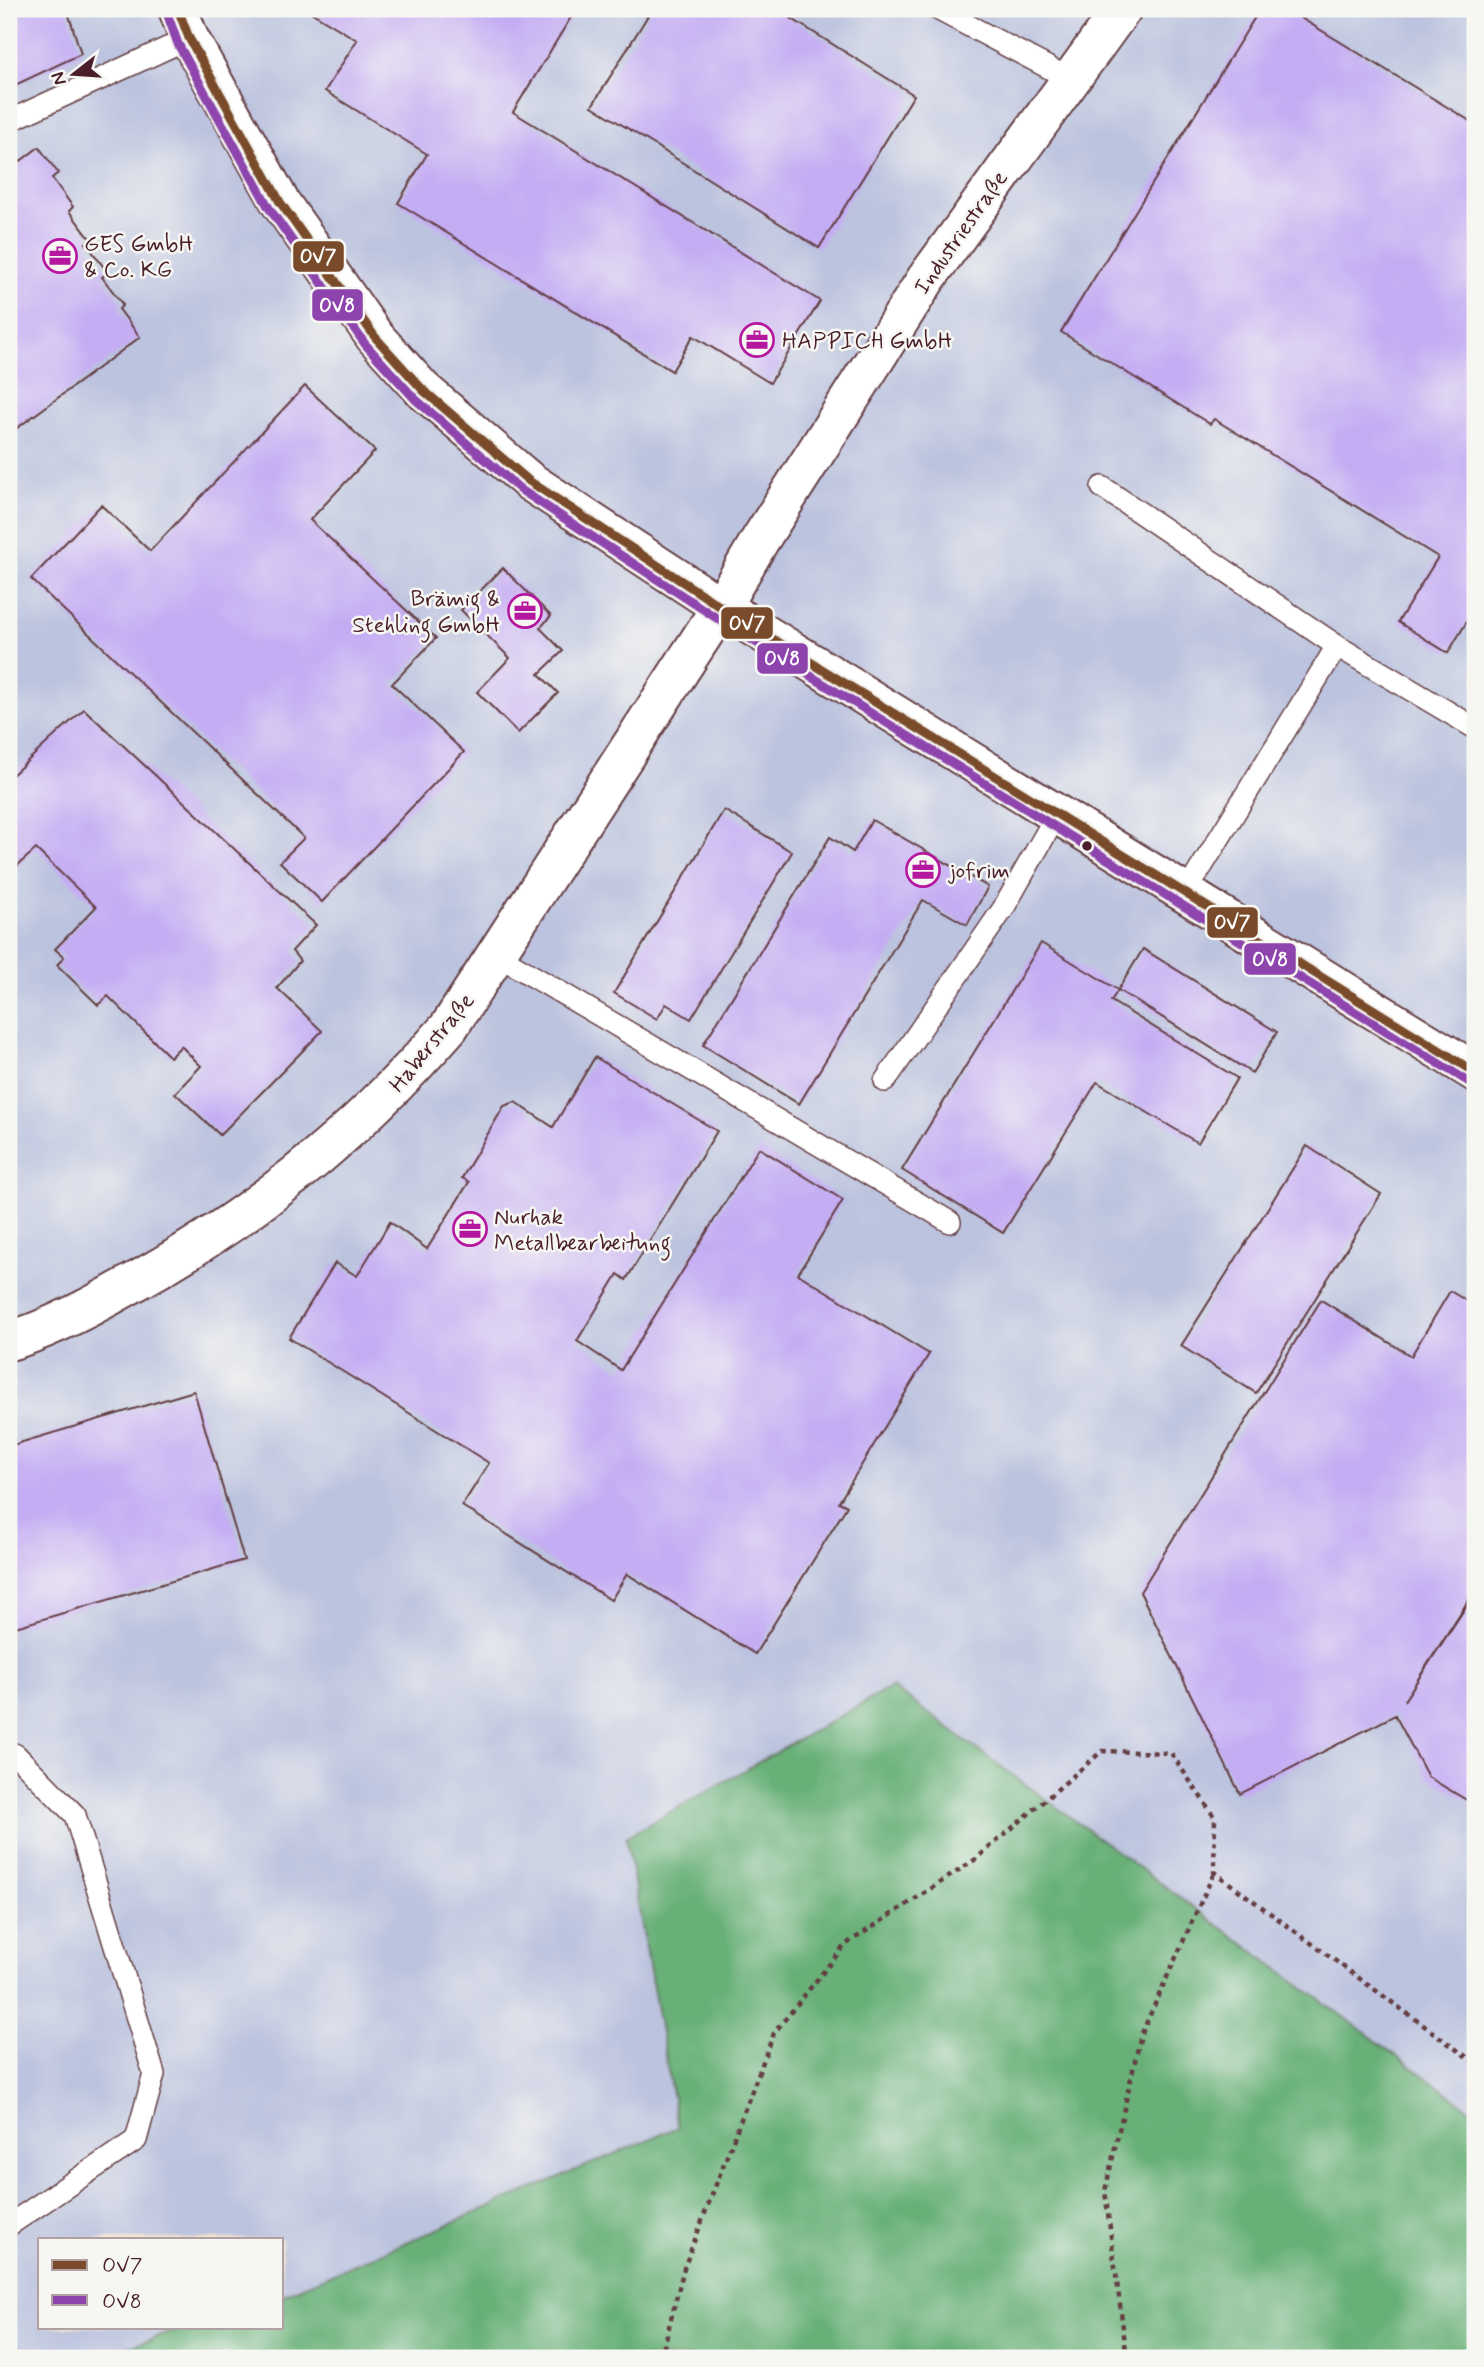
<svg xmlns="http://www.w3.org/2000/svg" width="1484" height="2367" font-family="Mynerve,sans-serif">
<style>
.industrial{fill:#bcc3de}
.forest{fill:#68b078;stroke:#596852;stroke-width:2}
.building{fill:#c5adf3}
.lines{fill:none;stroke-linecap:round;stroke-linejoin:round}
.service-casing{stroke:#633d43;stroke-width:24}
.minor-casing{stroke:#633d43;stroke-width:42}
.tertiary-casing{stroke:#633d43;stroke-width:42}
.path{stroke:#633d43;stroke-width:4.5;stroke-dasharray:5 5;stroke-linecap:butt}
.service{stroke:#fff;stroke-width:21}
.minor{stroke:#fff;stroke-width:38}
.tertiary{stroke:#fff;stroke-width:38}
.bus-1-casing{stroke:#f6f6f2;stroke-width:14}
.bus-2-casing{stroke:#f6f6f2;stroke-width:14}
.bus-1{stroke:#7a4b2a;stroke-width:9}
.bus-2{stroke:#8e44ad;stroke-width:9}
.bus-dot{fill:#4a1f2b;stroke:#f6f6f2;stroke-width:2.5}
.labels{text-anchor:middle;stroke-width:5;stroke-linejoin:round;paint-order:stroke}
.street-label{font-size:23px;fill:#4a1f2b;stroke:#f6f6f2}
.poi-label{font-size:23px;fill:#4a1f2b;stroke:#f6f6f2;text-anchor:start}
.line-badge{stroke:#f6f6f2;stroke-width:2.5}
.badge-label{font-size:19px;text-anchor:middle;font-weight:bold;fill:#fff}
</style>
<rect width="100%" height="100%" fill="#f6f6f2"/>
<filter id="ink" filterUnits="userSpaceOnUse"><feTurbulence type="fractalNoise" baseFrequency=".0143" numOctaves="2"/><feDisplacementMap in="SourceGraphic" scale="14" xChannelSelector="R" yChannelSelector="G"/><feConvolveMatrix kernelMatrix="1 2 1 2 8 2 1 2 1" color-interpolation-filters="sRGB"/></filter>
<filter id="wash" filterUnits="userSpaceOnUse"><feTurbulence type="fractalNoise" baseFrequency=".00686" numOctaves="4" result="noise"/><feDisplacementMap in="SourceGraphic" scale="28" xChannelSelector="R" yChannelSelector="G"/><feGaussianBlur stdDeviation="1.57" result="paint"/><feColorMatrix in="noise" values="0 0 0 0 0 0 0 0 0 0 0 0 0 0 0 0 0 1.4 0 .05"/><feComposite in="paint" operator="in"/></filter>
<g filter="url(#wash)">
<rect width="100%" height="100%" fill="#f3e4cd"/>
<polygon class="industrial" points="9,9 1475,9 1475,2113 892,1687 626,1837 678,2127 282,2295 282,2239 40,2239 40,2327 188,2327 94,2358 9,2358"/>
<polygon class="forest" points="892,1687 1475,2113 1475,2358 94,2358 188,2327 282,2327 282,2295 678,2127 626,1837"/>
<g id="blocks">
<g class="building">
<polygon points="9,9 67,9 81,54 9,88"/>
<polygon points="306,9 576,9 513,112 820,301 770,383 693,336 672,371 398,203 427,154 325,91 357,40"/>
<polygon points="652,9 776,9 914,95 819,248 592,106"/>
<polygon points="1260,9 1286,9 1475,124 1475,608 1448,653 1398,622 1438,557 1214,419 1210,424 1061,332"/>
<polygon points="39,147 58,173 52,178 73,207 69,211 91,240 86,243 108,273 102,277 123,305 119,309 140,337 9,434 9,170"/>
<polygon points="305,386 375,451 310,520 436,638 392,684 464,752 322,902 280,862 304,838 31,579 101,505 150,551"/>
<polygon points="503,568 551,616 540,628 563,651 539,674 558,693 518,733 477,692 510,658 461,610"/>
<polygon points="84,709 316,925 292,951 300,961 277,988 322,1031 220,1135 175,1093 201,1066 181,1046 170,1057 108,996 98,1005 57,965 64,957 55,949 96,907 36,849 9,873 9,778"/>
<polygon points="724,810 792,852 691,1019 666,1004 657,1019 614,993"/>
<polygon points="872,820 988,887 967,925 923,900 799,1104 703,1045 830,837 853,852"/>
<polygon points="1041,943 1118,990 1143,949 1277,1032 1252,1073 1118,990 1111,1001 1237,1078 1198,1143 1097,1082 1003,1233 902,1170"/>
<polygon points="595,1057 717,1131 626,1280 618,1274 577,1341 621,1370 759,1148 843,1200 798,1274 929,1354 839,1502 847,1506 755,1654 627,1574 611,1600 462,1506 489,1463 289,1338 335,1263 357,1276 390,1222 427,1249 469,1182 462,1178 504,1106 515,1102 553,1127"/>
<polygon points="1307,1146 1381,1194 1256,1393 1181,1346"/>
<polygon points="1450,1291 1475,1306 1475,1590 1404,1701 1475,1593 1475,1805 1428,1777 1395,1715 1240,1794 1140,1592 1321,1300 1411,1356"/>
<polygon points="194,1391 244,1560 9,1629 9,1446"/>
</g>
</g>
</g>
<g filter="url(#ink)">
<use href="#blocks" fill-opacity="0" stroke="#633d43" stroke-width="2"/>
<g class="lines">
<g class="service-casing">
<g id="service">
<polyline points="937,9 1070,79"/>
<polyline points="9,121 189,38"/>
<polyline points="1102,487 1337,646 1475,728"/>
<polyline points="1185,894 1337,646"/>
<polyline points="497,955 950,1222"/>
<polyline points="885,1081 1003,909 1057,814"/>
<polyline points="9,1752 16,1755 75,1815 154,2074 136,2140 9,2225"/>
</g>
</g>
<g class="minor-casing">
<path id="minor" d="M9 1341C48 1330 89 1308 124 1288 251 1219 354 1136 449 1027L721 607 760 540 926 279 1122 9"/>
</g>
<g class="tertiary-casing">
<polyline id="tertiary" points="178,9 189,38 280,202 375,337 423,390 529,481 721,607 1475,1072"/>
</g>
<g class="path">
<polyline points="661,2358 684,2268 774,2033 845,1945 976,1859 1102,1751 1171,1753 1215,1818 1214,1872 1475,2063"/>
<polyline points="1127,2358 1105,2191 1141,2035 1214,1873"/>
</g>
<use href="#service" class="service"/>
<use href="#minor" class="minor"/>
<use href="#tertiary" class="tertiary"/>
<g class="bus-1-casing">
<polyline id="bus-1" points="178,9 189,38 280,202 375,337 423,390 529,481 721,607 1475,1072"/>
</g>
<g class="bus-2-casing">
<polyline id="bus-2" points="167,13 178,44 269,208 365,344 415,399 521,490 715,617 1469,1082"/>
</g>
<use href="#bus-1" class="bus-1"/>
<use href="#bus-2" class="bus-2"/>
</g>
</g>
<defs>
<g id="office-ring" transform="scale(1.75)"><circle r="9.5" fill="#f6f6f2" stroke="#b5179e" stroke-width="1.5"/><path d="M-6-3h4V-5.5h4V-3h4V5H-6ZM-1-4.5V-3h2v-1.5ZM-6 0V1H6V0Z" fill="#b5179e"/></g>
</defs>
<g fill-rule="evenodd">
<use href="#office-ring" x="60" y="256"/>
<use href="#office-ring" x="757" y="340"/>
<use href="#office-ring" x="525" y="611"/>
<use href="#office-ring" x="923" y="870"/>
<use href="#office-ring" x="470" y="1229"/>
</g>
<circle class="bus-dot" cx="1087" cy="846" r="6"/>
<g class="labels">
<g class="street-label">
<text transform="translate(960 232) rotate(-55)" y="8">Industriestraße</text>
<text transform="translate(431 1042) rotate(-51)" y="8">Haberstraße</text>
</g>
<g class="poi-label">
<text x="84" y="251">GES GmbH<tspan x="84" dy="26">&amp; Co. KG</tspan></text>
<text x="782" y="348">HAPPICH GmbH</text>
<text x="500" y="606" text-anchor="end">Brämig &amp;<tspan x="500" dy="26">Stehling GmbH</tspan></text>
<text x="948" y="878">jofrim</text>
<text x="494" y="1224">Nurhak<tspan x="494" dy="26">Metallbearbeitung</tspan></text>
</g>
</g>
<g class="line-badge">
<rect x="292" y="240" width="53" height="33" rx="7" fill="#7a4b2a"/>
<rect x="311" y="288" width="53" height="34" rx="7" fill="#8e44ad"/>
<rect x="720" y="606" width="54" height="34" rx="7" fill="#7a4b2a"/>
<rect x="756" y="642" width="53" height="33" rx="7" fill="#8e44ad"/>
<rect x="1206" y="906" width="53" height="33" rx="7" fill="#7a4b2a"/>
<rect x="1243" y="942" width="54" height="34" rx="7" fill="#8e44ad"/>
</g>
<g class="badge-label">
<text x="318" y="263">OV7</text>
<text x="337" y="312">OV8</text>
<text x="747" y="630">OV7</text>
<text x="782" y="665">OV8</text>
<text x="1232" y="929">OV7</text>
<text x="1270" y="966">OV8</text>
</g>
<rect width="1484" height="2367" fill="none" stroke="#f6f6f2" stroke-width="35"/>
<rect x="38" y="2238" width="245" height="91" fill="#f6f6f2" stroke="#b1a0a2" stroke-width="2"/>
<rect x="52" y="2260" width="35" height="10" fill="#7a4b2a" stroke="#b1a0a2" stroke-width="2"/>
<text x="102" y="2272" font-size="21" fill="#4a1f2b">OV7</text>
<rect x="52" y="2295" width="35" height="10" fill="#8e44ad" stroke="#b1a0a2" stroke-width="2"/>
<text x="102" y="2308" font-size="21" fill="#4a1f2b">OV8</text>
<g transform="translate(74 74) rotate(253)" stroke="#f6f6f2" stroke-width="5" paint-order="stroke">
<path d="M0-5L12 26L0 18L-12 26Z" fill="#4a1f2b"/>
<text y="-10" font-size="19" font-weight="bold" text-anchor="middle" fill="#4a1f2b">N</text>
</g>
</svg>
